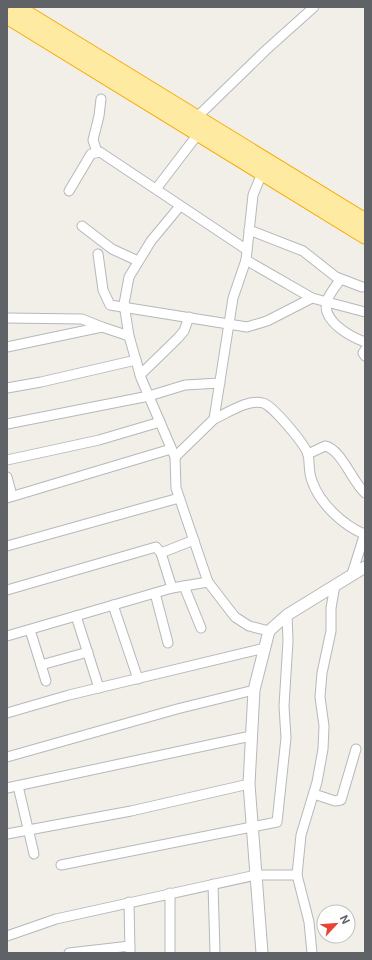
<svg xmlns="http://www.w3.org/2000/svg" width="372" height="960" font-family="Inter,sans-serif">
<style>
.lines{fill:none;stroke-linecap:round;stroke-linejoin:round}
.minor-casing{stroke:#b5b8bc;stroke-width:11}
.tertiary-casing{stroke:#b5b8bc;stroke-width:13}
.trunk-casing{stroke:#f9ab00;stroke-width:17}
.minor{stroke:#fff;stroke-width:9}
.tertiary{stroke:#fff;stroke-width:11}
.trunk{stroke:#feeaa1;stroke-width:15}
</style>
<rect width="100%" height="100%" fill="#f1efe8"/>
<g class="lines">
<g class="minor-casing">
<g id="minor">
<polyline points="196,118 266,50 314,7"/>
<polyline points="97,152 93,140 99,116 101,99"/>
<polyline points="156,189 198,134"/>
<polyline points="69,191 91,154 100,152 247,250"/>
<polyline points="180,206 151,241 129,277 124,304 129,336 141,378 175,457 176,488 208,582 235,617 249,626 269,631"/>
<polyline points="82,226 112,249 138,261"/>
<polyline points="249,230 303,251 336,277 362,287"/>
<polyline points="98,254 103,290 110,305 247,327 267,321 312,298"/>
<polyline points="246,260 312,298 365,312"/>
<path d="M340 280C336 286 329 294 327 301 321 321 351 337 365 342"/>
<polyline points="7,318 82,319 102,327"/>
<polyline points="7,347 102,327 129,336"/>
<polyline points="365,350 363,353 365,356"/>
<polyline points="140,375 178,338 184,331 189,317"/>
<polyline points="7,388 41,382 136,360"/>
<path d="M214 419C228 413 247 399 263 403 272 405 306 445 308 455 310 462 308 471 312 481 320 504 343 525 364 534"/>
<polyline points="7,424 149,396 185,385 220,383"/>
<path d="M308 454 325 446C341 449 352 481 365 493"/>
<polyline points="175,457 214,419 233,298 246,260 253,195 262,173"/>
<polyline points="7,460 99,440 160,422"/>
<polyline points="7,477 12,496"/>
<polyline points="7,498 171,449"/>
<polyline points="7,546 179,498"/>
<polyline points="161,553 172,588"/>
<polyline points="352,574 365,533"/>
<polyline points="184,586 201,628"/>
<polyline points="7,590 156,547 161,553 194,540"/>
<polyline points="155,593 168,643"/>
<polyline points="113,605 138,679"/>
<polyline points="76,616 99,688"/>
<polyline points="30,630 46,681"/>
<polyline points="7,636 172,588 208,582"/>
<polyline points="41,665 88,652"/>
<polyline points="7,713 69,695 265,648"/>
<polyline points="7,757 177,709 254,690"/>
<polyline points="18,786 34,854"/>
<polyline points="7,788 251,736"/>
<polyline points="314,794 335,801 341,800 356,749"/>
<polyline points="7,834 131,811 249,784"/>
<polyline points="61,865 277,822 286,738 284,706 288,641 287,615"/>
<polyline points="297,875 309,922 312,953"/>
<polyline points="213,884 215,953"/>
<polyline points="170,893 170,953"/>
<polyline points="129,902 130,953"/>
<polyline points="7,936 56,919 256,875 297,875 301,835 317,782 323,749 324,726 320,697 322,673 331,631 331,608 335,585"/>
<polyline points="69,953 130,946"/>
</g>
</g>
<g class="tertiary-casing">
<polyline id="tertiary" points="262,953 249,784 254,690 269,631 287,615 365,567"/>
</g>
<g class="trunk-casing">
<g id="trunk">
<polyline points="16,7 365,221"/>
<polyline points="7,16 365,236"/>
</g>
</g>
<use href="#minor" class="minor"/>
<use href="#tertiary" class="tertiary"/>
<use href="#trunk" class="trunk"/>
</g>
<rect width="372" height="960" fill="none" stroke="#5f6368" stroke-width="16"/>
<g transform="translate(336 924) rotate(64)"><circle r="19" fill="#ffffff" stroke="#bfc1c3"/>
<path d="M0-3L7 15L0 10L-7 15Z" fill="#ea4335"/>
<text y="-6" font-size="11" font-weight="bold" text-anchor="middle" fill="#5f6368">N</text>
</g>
</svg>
